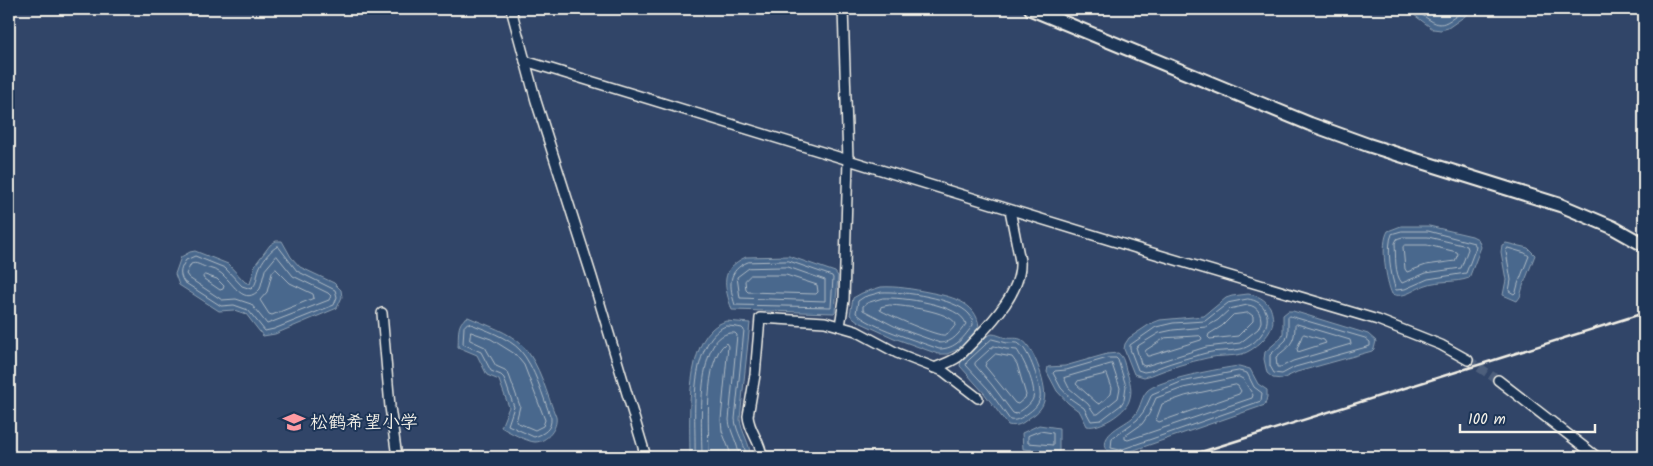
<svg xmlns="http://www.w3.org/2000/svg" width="1653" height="466" font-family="Kalam,'LXGW WenKai TC',sans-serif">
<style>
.water{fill:#48688d;stroke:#8d9fb1}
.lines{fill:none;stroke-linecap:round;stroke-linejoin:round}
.shore{stroke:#afbac4;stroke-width:1}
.street-tunnel{stroke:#4e5f7b;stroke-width:9;stroke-dasharray:9 4.5;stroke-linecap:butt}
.street-casing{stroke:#f4f1e8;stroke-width:12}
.secondary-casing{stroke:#f4f1e8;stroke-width:16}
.street{stroke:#1d3557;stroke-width:9}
.secondary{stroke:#1d3557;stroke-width:12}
.rail{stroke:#f4f1e8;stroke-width:2.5}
.labels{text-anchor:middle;stroke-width:4;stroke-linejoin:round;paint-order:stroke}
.poi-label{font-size:18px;fill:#f4f1e8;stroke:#1d3557;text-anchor:start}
</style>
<rect width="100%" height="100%" fill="#314568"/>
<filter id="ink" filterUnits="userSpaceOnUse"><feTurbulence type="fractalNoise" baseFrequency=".02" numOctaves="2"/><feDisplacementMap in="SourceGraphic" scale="10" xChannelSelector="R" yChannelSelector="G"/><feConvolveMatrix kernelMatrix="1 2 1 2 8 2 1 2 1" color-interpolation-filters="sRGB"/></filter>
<g filter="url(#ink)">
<g class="water">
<polygon points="1406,9 1475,9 1448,28 1441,30 1433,29"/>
<path d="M1401 226H1429L1472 236 1478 239 1481 247 1469 278C1456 283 1439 280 1426 285 1414 289 1404 299 1392 294 1386 281 1380 244 1388 231Z"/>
<polygon points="276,241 282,241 291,257 300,267 334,283 341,290 342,297 337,308 275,334 263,336 246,314 234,310 219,311 179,285 175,274 181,257 190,252 195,251 228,264 245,282 250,284 255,265 270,245"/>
<polygon points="1506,243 1528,248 1535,255 1523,286 1520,297 1517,301 1503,295 1506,280 1501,252 1502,245"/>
<path d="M789 256 835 272 838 276 835 312 834 313 732 310C724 286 719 269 746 257Z"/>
<path d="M881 287C897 286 912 289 928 292 948 296 977 301 979 327L961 348 947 354H938L894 338 859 322 850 315 853 298 862 293Z"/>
<path d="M1248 294C1257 295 1265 299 1270 307 1272 312 1274 321 1272 326 1269 337 1253 351 1242 354 1230 357 1219 355 1207 358 1189 362 1169 368 1152 375L1144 377 1134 374 1124 349 1125 344 1129 338 1150 324 1160 320 1204 316 1226 298 1232 296Z"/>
<polygon points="1288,311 1293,311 1368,334 1376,341 1374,349 1372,351 1297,372 1282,379 1273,378 1267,373 1264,359 1265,352 1281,338 1283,333 1283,315"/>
<path d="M468 317C486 325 510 332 523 346 540 364 547 395 556 417 558 428 547 442 535 442 528 442 507 431 501 427L509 407 499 380 487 375 477 355 458 347C459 336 456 322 468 317Z"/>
<path d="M726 321 750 323 740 419C741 432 751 444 750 457H690C690 423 685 354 712 329 716 325 721 323 726 321Z"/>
<path d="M992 334C997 334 1001 337 1007 338 1012 339 1017 337 1022 340 1034 347 1048 388 1044 401 1042 409 1036 414 1029 418 1022 424 1017 427 1008 425L984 393 960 366 961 361 987 336Z"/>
<path d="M1118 353C1124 357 1124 364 1126 370 1130 381 1133 390 1129 401 1125 413 1099 429 1087 426L1080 412 1068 403 1057 391 1047 372 1048 367 1065 366 1107 354Z"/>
<path d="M1239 366 1250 369 1258 384 1267 390V397L1265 405 1120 455 1109 454C1096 435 1121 427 1132 418 1141 410 1140 399 1147 391 1157 380 1222 368 1239 366Z"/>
<polygon points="1039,425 1059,428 1059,452 1023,449 1022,433"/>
</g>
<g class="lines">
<g class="shore">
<path d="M1414 9C1442 29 1438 29 1466 9"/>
<path d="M1402 231H1428L1474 243 1476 247 1466 273 1428 279 1405 289 1396 290C1391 278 1386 246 1392 234Z"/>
<path d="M1403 237H1428L1467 246 1468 249 1461 268 1426 273 1402 283C1394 274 1396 255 1395 243L1397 239Z"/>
<polygon points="1405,245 1427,245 1457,252 1458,254 1455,261 1426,265 1407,272 1405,269 1403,247"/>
<path d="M278 246 297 271 335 290 337 297 334 305 274 329 265 331 248 310 234 305 221 306 184 282C178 273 181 268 186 260L195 256 225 268 242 286 251 289C258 283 256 277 259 269 262 261 270 250 278 246Z"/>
<polygon points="1508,248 1525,253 1529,256 1518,284 1516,292 1514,294 1509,291 1511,280 1506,252"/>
<path d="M277 256 293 276 328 293 331 296 329 300 267 324 251 304 236 299 222 300 189 278 186 274 191 264C196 262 200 265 205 267 211 269 218 270 223 275 234 284 244 307 260 289L265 270Z"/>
<path d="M789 261 832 276 833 278 831 307 735 305C729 286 727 270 748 262Z"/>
<polygon points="788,267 825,280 825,301 740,298 737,277 749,268"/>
<polygon points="276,269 290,283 313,294 314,298 272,315 269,314 260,300 267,292 272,273"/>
<polygon points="205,275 217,279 224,286 223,289 220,290 204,279 203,277"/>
<polygon points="751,275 786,275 817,285 818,292 816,294 748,292 746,290 745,281"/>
<path d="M882 292C903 291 955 298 969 314 972 317 973 321 973 325 964 337 956 349 939 349 918 341 870 327 856 313L858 301 864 297Z"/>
<path d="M883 298C901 297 961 304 966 324 959 333 953 343 940 343L898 328 863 310V306L867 303Z"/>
<path d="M1248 299C1256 300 1263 304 1266 312 1272 327 1255 346 1241 349 1229 352 1217 350 1206 353 1188 358 1168 363 1150 371L1144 372 1138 370 1130 349V345L1156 327 1173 323 1205 321 1228 303Z"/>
<path d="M890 305C905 306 949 311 956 324 954 327 950 333 945 335 938 337 888 315 880 310L881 307Z"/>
<path d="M1248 305C1258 306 1261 314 1261 322L1258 329 1240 343 1206 347 1149 365 1144 366 1141 364 1136 347 1159 333 1173 330 1206 327 1218 320 1230 309Z"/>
<polygon points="1249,313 1253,316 1253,321 1238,336 1210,339 1208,337 1209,334 1222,326 1233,315"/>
<polygon points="1290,316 1365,338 1370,342 1370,346 1295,367 1282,374 1274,373 1270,366 1270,355 1286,340 1288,333 1288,318"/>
<path d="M468 323C484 329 509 338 520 350 535 367 543 397 551 418 552 429 544 434 534 437L508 425 514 407 504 378 501 375 491 371 481 352 463 344 464 327Z"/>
<path d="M1297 324 1350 340 1351 344 1293 361 1281 367H1277L1276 357C1288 347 1295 344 1295 326Z"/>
<polygon points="471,332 491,339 515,354 524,365 545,420 543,426 535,430 516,422 520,406 509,375 505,370 496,366 485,347 470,340"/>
<polygon points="1304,334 1324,340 1326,343 1298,352 1297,349 1302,336"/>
<polygon points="1200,336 1202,338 1201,340 1149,356 1147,356 1145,352 1146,350 1165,338"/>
<path d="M992 339C997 340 1002 342 1007 343 1011 343 1016 342 1019 344 1029 349 1042 388 1040 398 1038 407 1031 411 1024 416 1019 419 1016 421 1010 420L988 389 966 365 967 362Z"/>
<path d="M994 346 1006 349 1017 350C1023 359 1037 387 1033 398 1031 405 1022 410 1016 414L1013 413 992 385 975 365V363Z"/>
<polygon points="996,354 1012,357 1017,364 1026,395 1025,398 1018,404 1015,403 985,366 986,363"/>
<polygon points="1108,358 1116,358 1118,360 1126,386 1124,400 1121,405 1101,420 1091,421 1084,408 1071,399 1061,388 1053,373 1055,371 1066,370"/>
<polygon points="1112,364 1120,388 1118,398 1098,414 1095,414 1088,404 1069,388 1064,378"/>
<polygon points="1239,371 1247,373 1254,387 1262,393 1261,401 1120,450 1111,448 1112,438 1137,420 1144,411 1152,394 1181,382"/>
<polygon points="1107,374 1112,388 1111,394 1100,404 1097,403 1076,384 1078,381"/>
<polygon points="1239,377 1243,379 1253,395 1252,398 1128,440 1125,439 1125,436 1142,424 1149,414 1156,398 1183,388"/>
<polygon points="1236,385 1238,386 1241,391 1239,394 1159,422 1156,420 1162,404 1185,396"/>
<polygon points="1040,431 1053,433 1053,445 1028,443 1028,436"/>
<path d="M695 457C696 420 689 370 711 338 715 333 720 328 726 326 731 326 737 327 742 328L744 330 735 419C736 433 746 444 746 457"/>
<path d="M702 457C702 431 694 329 735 333L737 335 729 420C730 433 739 444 739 457"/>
<path d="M709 457C709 430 703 360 726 343L728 346 721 420 722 431 732 457"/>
</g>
<polyline class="street-tunnel" points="1468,360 1498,380"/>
<g class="street-casing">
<g id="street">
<polyline points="511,9 536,101 592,277 646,457"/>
<polyline points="525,61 1139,249 1378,320 1441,345 1468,360"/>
<polyline points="382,313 390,407 397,457"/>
<polyline points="840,326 844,300 848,160 843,9"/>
<path d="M934 368C942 365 951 362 958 357 964 352 970 345 975 340 994 320 1022 290 1020 261L1010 210"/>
<polyline points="1498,380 1597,457"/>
<path d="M762 457C761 442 749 431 748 416L755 375 760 318 825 322 856 331 897 353 943 371 978 398"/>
</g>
</g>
<g class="secondary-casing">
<polyline id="secondary" points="1031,9 1310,124 1368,145 1560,205 1612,227 1644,245"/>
</g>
<use href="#street" class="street"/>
<use href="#secondary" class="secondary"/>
<polyline class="rail" points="1185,457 1644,313"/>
</g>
</g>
<defs>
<g id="school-bare" transform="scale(1.725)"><path d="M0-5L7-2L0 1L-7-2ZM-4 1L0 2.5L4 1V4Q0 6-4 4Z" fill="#ff9aa2" stroke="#1d3557" stroke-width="2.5" paint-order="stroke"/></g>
</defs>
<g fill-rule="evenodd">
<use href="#school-bare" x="294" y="422"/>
</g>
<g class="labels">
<g class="poi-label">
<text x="310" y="428">松鹤希望小学</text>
</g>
</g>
<rect width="1653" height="466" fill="none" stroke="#1d3557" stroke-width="30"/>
<rect x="15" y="15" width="1623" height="436" fill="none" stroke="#f4f1e8" stroke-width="2" filter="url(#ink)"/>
<path d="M1460 424v8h135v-8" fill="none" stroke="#f4f1e8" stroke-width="2.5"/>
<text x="1468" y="424" font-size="15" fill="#f4f1e8" stroke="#1d3557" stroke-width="4" paint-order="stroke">100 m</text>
</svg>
